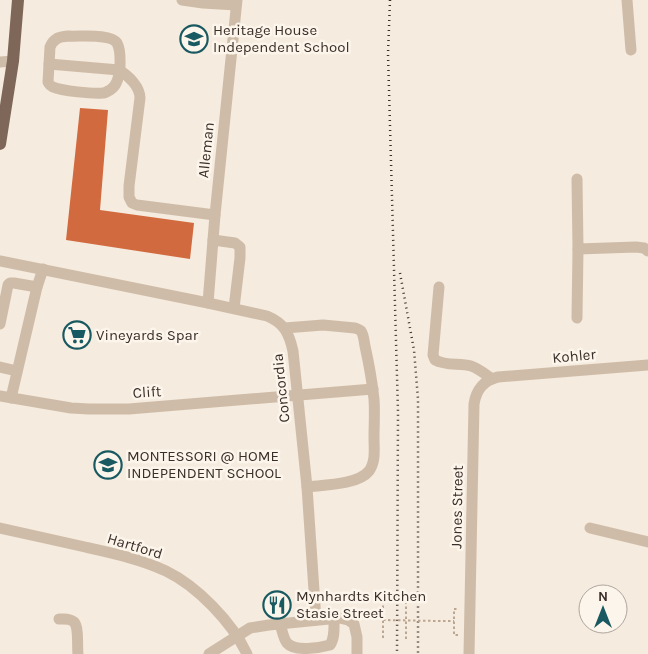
<svg xmlns="http://www.w3.org/2000/svg" width="648" height="654" font-family="Karla,sans-serif">
<style>
.building{fill:#d26a3f}
.lines{fill:none;stroke-linecap:round;stroke-linejoin:round}
.path{stroke:#bba692;stroke-width:2;stroke-dasharray:2.5 2.5;stroke-linecap:butt}
.minor{stroke:#cfbca8;stroke-width:11}
.major{stroke:#7e6758;stroke-width:12}
.rail{stroke:#3b2f29;stroke-width:2.5;stroke-dasharray:1 4;stroke-linecap:butt}
.path-bridge{stroke:#bba692;stroke-width:2;stroke-dasharray:2.5 2.5;stroke-linecap:butt}
.labels{text-anchor:middle;stroke-width:5;stroke-linejoin:round;paint-order:stroke}
.poi-label{font-size:15px;fill:#3b2f29;stroke:#fcf5eb;text-anchor:start}
.street-label{font-size:15px;fill:#3b2f29;stroke:#fcf5eb}
</style>
<rect width="100%" height="100%" fill="#f5ebde"/>
<polygon class="building" points="80,108 108,110 100,210 194,223 190,259 66,240"/>
<g class="lines">
<g class="path">
<polyline points="438,621 454,621"/>
<polyline points="458,635 454,635 454,609 459,609"/>
<polyline points="383,638 383,603"/>
<polyline points="406,639 406,602"/>
</g>
<g class="minor">
<polyline points="182,0 203,3 236,5"/>
<polyline points="627,0 631,50"/>
<path d="M68 36C79 37 110 33 117 43 121 50 120 59 120 66 119 75 118 85 110 90 108 91 105 93 103 93 93 94 62 91 53 87 49 85 50 85 48 82L50 47C54 38 59 37 68 36Z"/>
<polyline points="0,62 13,61"/>
<path d="M49 64 119 70C129 76 140 87 140 98L129 186V197L132 203 137 205 215 215"/>
<polyline points="577,179 578,249 636,247 644,248 648,251"/>
<polyline points="213,240 235,243 240,247 240,258 234,308"/>
<path d="M0 261 208 303 267 316C284 323 289 333 293 351L307 487 316 620"/>
<path d="M439 287 433 355 435 360C446 366 459 363 471 366 478 368 485 374 492 379"/>
<polyline points="208,303 215,215 237,0"/>
<polyline points="577,318 578,249"/>
<polyline points="0,324 8,285 10,283 14,283 37,287 43,269"/>
<path d="M285 328 323 325 355 328C358 329 359 329 361 331 364 335 364 342 365 346 369 364 372 381 374 399 375 412 374 425 374 438 374 448 376 462 369 471 358 485 323 485 307 487"/>
<polyline points="0,367 17,371"/>
<polyline points="0,396 71,408 89,409 129,409 373,389"/>
<polyline points="11,398 37,287"/>
<path d="M0 528C28 534 57 541 85 547 112 553 140 559 166 571 197 586 232 622 247 654"/>
<polyline points="590,528 648,542"/>
<path d="M59 619C64 619 70 618 74 622 79 627 77 647 78 654"/>
<path d="M280 624C282 629 283 638 287 643 295 652 319 648 330 645 335 638 334 627 334 618"/>
<polyline points="209,654 250,628 269,625 339,618 348,620 354,624 357,637 357,654"/>
<path d="M469 654 474 404C476 390 484 380 498 377L648 365"/>
</g>
<polyline class="major" points="0,144 13,61 18,0"/>
<g class="rail">
<polyline points="390,0 388,54 398,412 397,654"/>
<polyline points="400,273 414,350 418,399 418,654"/>
</g>
<polyline class="path-bridge" points="383,620 438,621"/>
</g>
<defs>
<g id="school-ring" transform="scale(1.4375)"><circle r="9.5" fill="#fcf5eb" stroke="#195961" stroke-width="1.5"/><path d="M0-5L7-2L0 1L-7-2ZM-4 1L0 2.5L4 1V4Q0 6-4 4Z" fill="#195961"/></g>
<g id="supermarket-ring" transform="scale(1.4375)"><circle r="9.5" fill="#fcf5eb" stroke="#195961" stroke-width="1.5"/><path d="M-6-5.5h2.5l.6 2H6L4.5 2H-2.5L-4.4-4H-6ZM-1.5 3.2a1.3 1.3 0 1 0 .1 0ZM3 3.2a1.3 1.3 0 1 0 .1 0Z" fill="#195961"/></g>
<g id="restaurant-ring" transform="scale(1.4375)"><circle r="9.5" fill="#fcf5eb" stroke="#195961" stroke-width="1.5"/><path d="M-5-6h1v4h1v-4h1v4h1v-4h1v5L-1.5 .5V6h-2V.5L-5-1ZM5-6V6H3V1.5H1.5Q1.5-4 5-6Z" fill="#195961"/></g>
</defs>
<g fill-rule="evenodd">
<use href="#school-ring" x="194" y="39"/>
<use href="#supermarket-ring" x="77" y="335"/>
<use href="#school-ring" x="108" y="465"/>
<use href="#restaurant-ring" x="277" y="605"/>
</g>
<g class="labels">
<g class="poi-label">
<text x="213" y="35">Heritage House<tspan x="213" dy="17">Independent School</tspan></text>
<text x="96" y="340">Vineyards Spar</text>
<text x="127" y="461">MONTESSORI @ HOME<tspan x="127" dy="17">INDEPENDENT SCHOOL</tspan></text>
<text x="296" y="601">Mynhardts Kitchen<tspan x="296" dy="17">Stasie Street</tspan></text>
</g>
<g class="street-label">
<text transform="translate(206 150) rotate(-84)" y="5">Alleman</text>
<text transform="translate(574 356) rotate(-5)" y="5">Kohler</text>
<text transform="translate(281 388) rotate(-96)" y="5">Concordia</text>
<text transform="translate(147 392) rotate(-4)" y="5">Clift</text>
<text transform="translate(457 507) rotate(-89)" y="5">Jones Street</text>
<text transform="translate(135 546) rotate(17)" y="5">Hartford</text>
</g>
</g>
<g transform="translate(603 609)"><circle r="24" fill="#fcf5eb" stroke="#afa69d"/>
<path d="M0-4L9 19L0 12L-9 19Z" fill="#195961"/>
<text y="-8" font-size="14" font-weight="bold" text-anchor="middle" fill="#3b2f29">N</text>
</g>
</svg>
